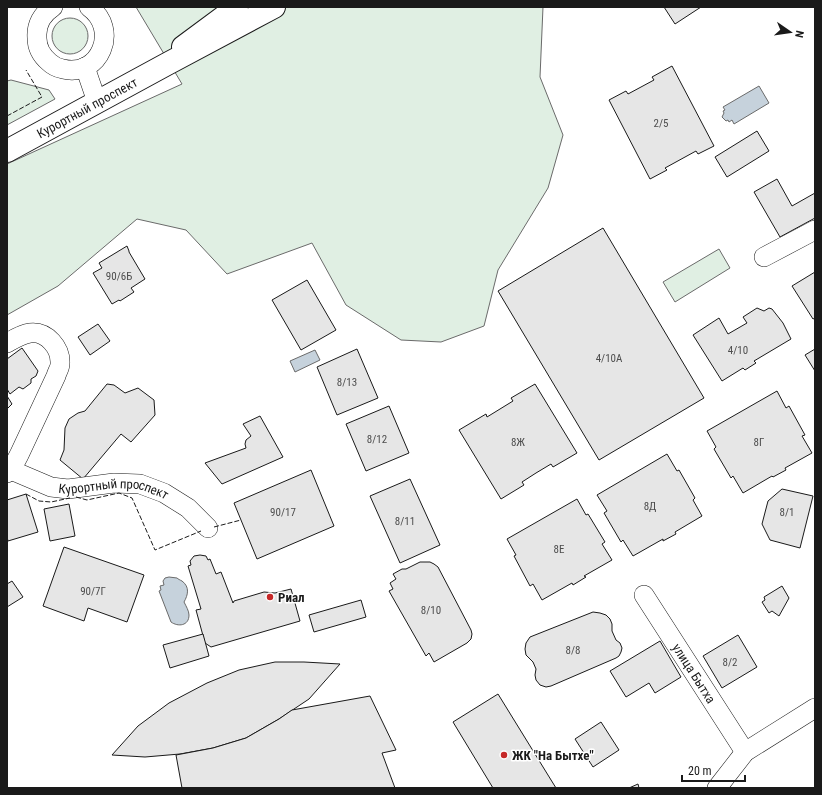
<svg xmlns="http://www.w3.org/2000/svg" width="822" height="795" font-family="'Roboto Condensed',sans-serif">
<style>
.green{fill:#e0efe3;stroke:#6a6a6a}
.water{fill:#c6d2dc;stroke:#6a6a6a}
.building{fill:#e6e6e6;stroke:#1a1a1a}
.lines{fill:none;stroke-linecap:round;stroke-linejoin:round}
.minor-casing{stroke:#1a1a1a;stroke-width:20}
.secondary-casing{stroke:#1a1a1a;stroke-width:24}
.primary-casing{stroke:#1a1a1a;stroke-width:24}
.minor{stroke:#fff;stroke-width:19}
.secondary{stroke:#fff;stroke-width:22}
.primary{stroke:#fff;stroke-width:22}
.fence{stroke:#1a1a1a;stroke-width:1;stroke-dasharray:5 2;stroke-linecap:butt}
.poi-dot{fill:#c62828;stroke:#fff;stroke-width:1.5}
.labels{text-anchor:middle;stroke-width:3;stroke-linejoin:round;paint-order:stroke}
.number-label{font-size:11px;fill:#4d4d4d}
.street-label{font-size:13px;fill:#1a1a1a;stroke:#fff}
.poi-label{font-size:13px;font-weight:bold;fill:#1a1a1a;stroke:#fff;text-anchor:start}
</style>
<rect width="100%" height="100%" fill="#fff"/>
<g class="green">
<polygon points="136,7 543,7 540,77 563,135 548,188 498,270 484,326 441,342 401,340 346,305 312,243 227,274 186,230 137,219 58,286 7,315 7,164 182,84"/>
<circle cx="70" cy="36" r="18"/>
<polygon points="11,80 49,90 55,99 7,125 7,81"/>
<polygon points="719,249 730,268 675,302 663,282"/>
</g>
<g class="water">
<polygon points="759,86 769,103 734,124 732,120 729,122 728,120 726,121 722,117 724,113 723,111 725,110 723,107"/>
<polygon points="315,350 320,360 295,372 290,361"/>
<path d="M169 577 177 578C178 579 180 580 182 581 190 587 188 595 184 602 186 606 189 611 189 615 189 626 178 627 171 622L159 591 161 590 160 586 164 585 163 581 165 578Z"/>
</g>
<g class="building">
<polygon points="664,7 701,7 675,24"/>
<polygon points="672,66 714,146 698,154 696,151 665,168 667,170 650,179 609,100 626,91 628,94 654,80 652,77"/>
<polygon points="757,131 769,151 727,177 715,157"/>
<polygon points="777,179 792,206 815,193 815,218 780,237 754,192"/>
<polygon points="603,228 704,398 599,460 498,291"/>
<polygon points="127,246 129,251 129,252 145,279 131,288 134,292 120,301 119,300 112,304 93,273 102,268 99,263"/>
<polygon points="815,272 815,318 813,319 792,286"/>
<polygon points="307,280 336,330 301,350 272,300"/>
<polygon points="757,308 764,311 769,308 772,309 783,323 791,339 754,361 756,363 745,370 743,368 722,381 693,335 719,318 728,334 747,323 743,317"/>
<polygon points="98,324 110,341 90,355 78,337"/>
<polygon points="22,348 38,371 36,376 31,379 31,383 23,389 19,387 10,394 7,389 7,359"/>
<polygon points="357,349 378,398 337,415 317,367"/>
<polygon points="815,349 815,371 805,355"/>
<polygon points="107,384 114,385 125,393 138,388 154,400 155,415 131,442 121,434 83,479 60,460 64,450 65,428 69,419 78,413 85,411"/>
<polygon points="535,384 577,453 553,467 551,464 536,473 522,482 524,485 501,499 459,430 486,414 487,417 513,401 511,398"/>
<polygon points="777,391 786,408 789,406 805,435 802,436 812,453 785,468 786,470 773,477 772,476 743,493 733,476 731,478 714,449 716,447 707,431"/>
<polygon points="7,396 12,404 7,409"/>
<polygon points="389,406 409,453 366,471 346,424"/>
<polygon points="260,416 283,457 222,484 205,463 246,448 245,444 246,440 251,436 243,424"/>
<polygon points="667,454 677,471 679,470 695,498 693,500 702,516 675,532 676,534 663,541 663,539 633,556 623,540 621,542 604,513 607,511 597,495"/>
<polygon points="311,470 334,526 257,559 234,503"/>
<polygon points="410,479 440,545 400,563 370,496"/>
<polygon points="782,489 813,496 800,548 770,540 762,524 768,501"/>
<polygon points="26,494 38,532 8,541 7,537 7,500"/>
<polygon points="577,499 586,515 588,514 605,542 602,544 612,560 584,576 586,577 573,585 572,583 542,600 533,584 530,586 514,556 516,555 507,539"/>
<polygon points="69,504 75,536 50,541 44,509"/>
<polygon points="64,547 144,575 127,622 88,608 84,621 43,606"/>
<polygon points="200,555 206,556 208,560 210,559 216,574 221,572 233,603 234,601 264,592 275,593 291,589 300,621 211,647 205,643 196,610 201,609 188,566 191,565 190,561 194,556"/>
<polygon points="420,562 430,562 434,564 438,567 471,630 472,634 471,639 467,643 434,662 429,653 426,656 389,591 393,589 390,583 396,579 393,574 402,569 406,569"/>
<polygon points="12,581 23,597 7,607 7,584"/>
<polygon points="782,586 789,598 779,616 772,611 769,613 762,602 765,600 764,597"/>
<polygon points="361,600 366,617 314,632 309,615"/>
<polygon points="593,612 600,613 606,615 610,619 612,624 612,631 616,640 620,643 622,648 621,652 619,656 616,658 551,686 546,687 540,685 536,680 535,675 536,669 533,662 526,655 525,649 526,643 530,637"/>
<polygon points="203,634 209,656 170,668 163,645"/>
<polygon points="738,635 757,667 722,688 703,656"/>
<polygon points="660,641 681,677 655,693 649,683 626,697 610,671"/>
<polygon points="275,662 304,662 340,664 309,699 279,719 246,738 213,748 180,754 145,757 112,755 138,726 169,703 207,683 239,670"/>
<polygon points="498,694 556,788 493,788 453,722"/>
<polygon points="370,696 396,750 382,753 395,788 182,788 176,755 213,748 246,738 279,719 292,710"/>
<polygon points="601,722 619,750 593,767 575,739"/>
<polygon points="638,784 639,788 629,788"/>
</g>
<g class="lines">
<g class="minor-casing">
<g id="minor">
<path d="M53 7C42 14 36 25 37 38 37 48 42 56 49 62 53 66 58 68 63 69 100 78 120 29 89 7"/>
<polyline points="85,67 97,102"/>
<polyline points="764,257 815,230"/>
<path d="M7 343C14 339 22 334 30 333 47 331 61 348 60 364 60 368 57 372 56 376L19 455 11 470 7 473"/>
<path id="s1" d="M11 470 51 487 68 489 114 483 140 484 164 493 188 508 208 528"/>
<path id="s2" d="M644 595 745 752"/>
<polyline points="717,788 745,752 815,708"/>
</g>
</g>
<g class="secondary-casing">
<polyline id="secondary" points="183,47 237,7"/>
</g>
<g class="primary-casing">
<g id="primary">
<path id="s3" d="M7 151 167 64 274 7"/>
</g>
</g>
<use href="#minor" class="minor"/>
<use href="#secondary" class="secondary"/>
<use href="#primary" class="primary"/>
<g class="fence">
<polyline points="7,116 42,97 26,70"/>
<polyline points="26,494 39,501 51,502 70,498"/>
<polyline points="76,497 87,500 119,493 132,498 155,550 201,531"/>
<polyline points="214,527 241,520"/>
</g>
</g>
<g class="poi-dot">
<circle cx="270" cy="597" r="4"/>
<circle cx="504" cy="755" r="4"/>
</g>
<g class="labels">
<g class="number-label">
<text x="661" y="127">2/5</text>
<text x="119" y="280">90/6Б</text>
<text x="738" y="354">4/10</text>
<text x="609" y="362">4/10А</text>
<text x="347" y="386">8/13</text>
<text x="377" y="443">8/12</text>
<text x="518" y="446">8Ж</text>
<text x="759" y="446">8Г</text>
<text x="650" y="510">8Д</text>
<text x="283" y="516">90/17</text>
<text x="787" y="516">8/1</text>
<text x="405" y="525">8/11</text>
<text x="559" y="553">8Е</text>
<text x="93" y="595">90/7Г</text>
<text x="431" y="614">8/10</text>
<text x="573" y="654">8/8</text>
<text x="730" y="666">8/2</text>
</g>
<g class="street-label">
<text dy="5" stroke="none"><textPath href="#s3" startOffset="91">Курортный проспект</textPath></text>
<text dy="5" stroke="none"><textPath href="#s1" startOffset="107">Курортный проспект</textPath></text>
<text dy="5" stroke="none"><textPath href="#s2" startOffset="93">улица Бытха</textPath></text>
</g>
<g class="poi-label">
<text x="278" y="602">Риал</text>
<text x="512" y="760">ЖК "На Бытхе"</text>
</g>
</g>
<rect width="822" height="795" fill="none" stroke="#1a1a1a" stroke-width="16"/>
<g transform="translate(790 32) rotate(103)" stroke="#ffffff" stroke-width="3" paint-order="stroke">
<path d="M0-3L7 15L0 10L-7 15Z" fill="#1a1a1a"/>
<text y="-6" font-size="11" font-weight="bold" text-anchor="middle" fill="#1a1a1a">N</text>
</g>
<path d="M682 775v6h63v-6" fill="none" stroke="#1a1a1a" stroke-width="2"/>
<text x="688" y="775" font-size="12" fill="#1a1a1a" stroke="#ffffff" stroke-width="3" paint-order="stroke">20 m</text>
</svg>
